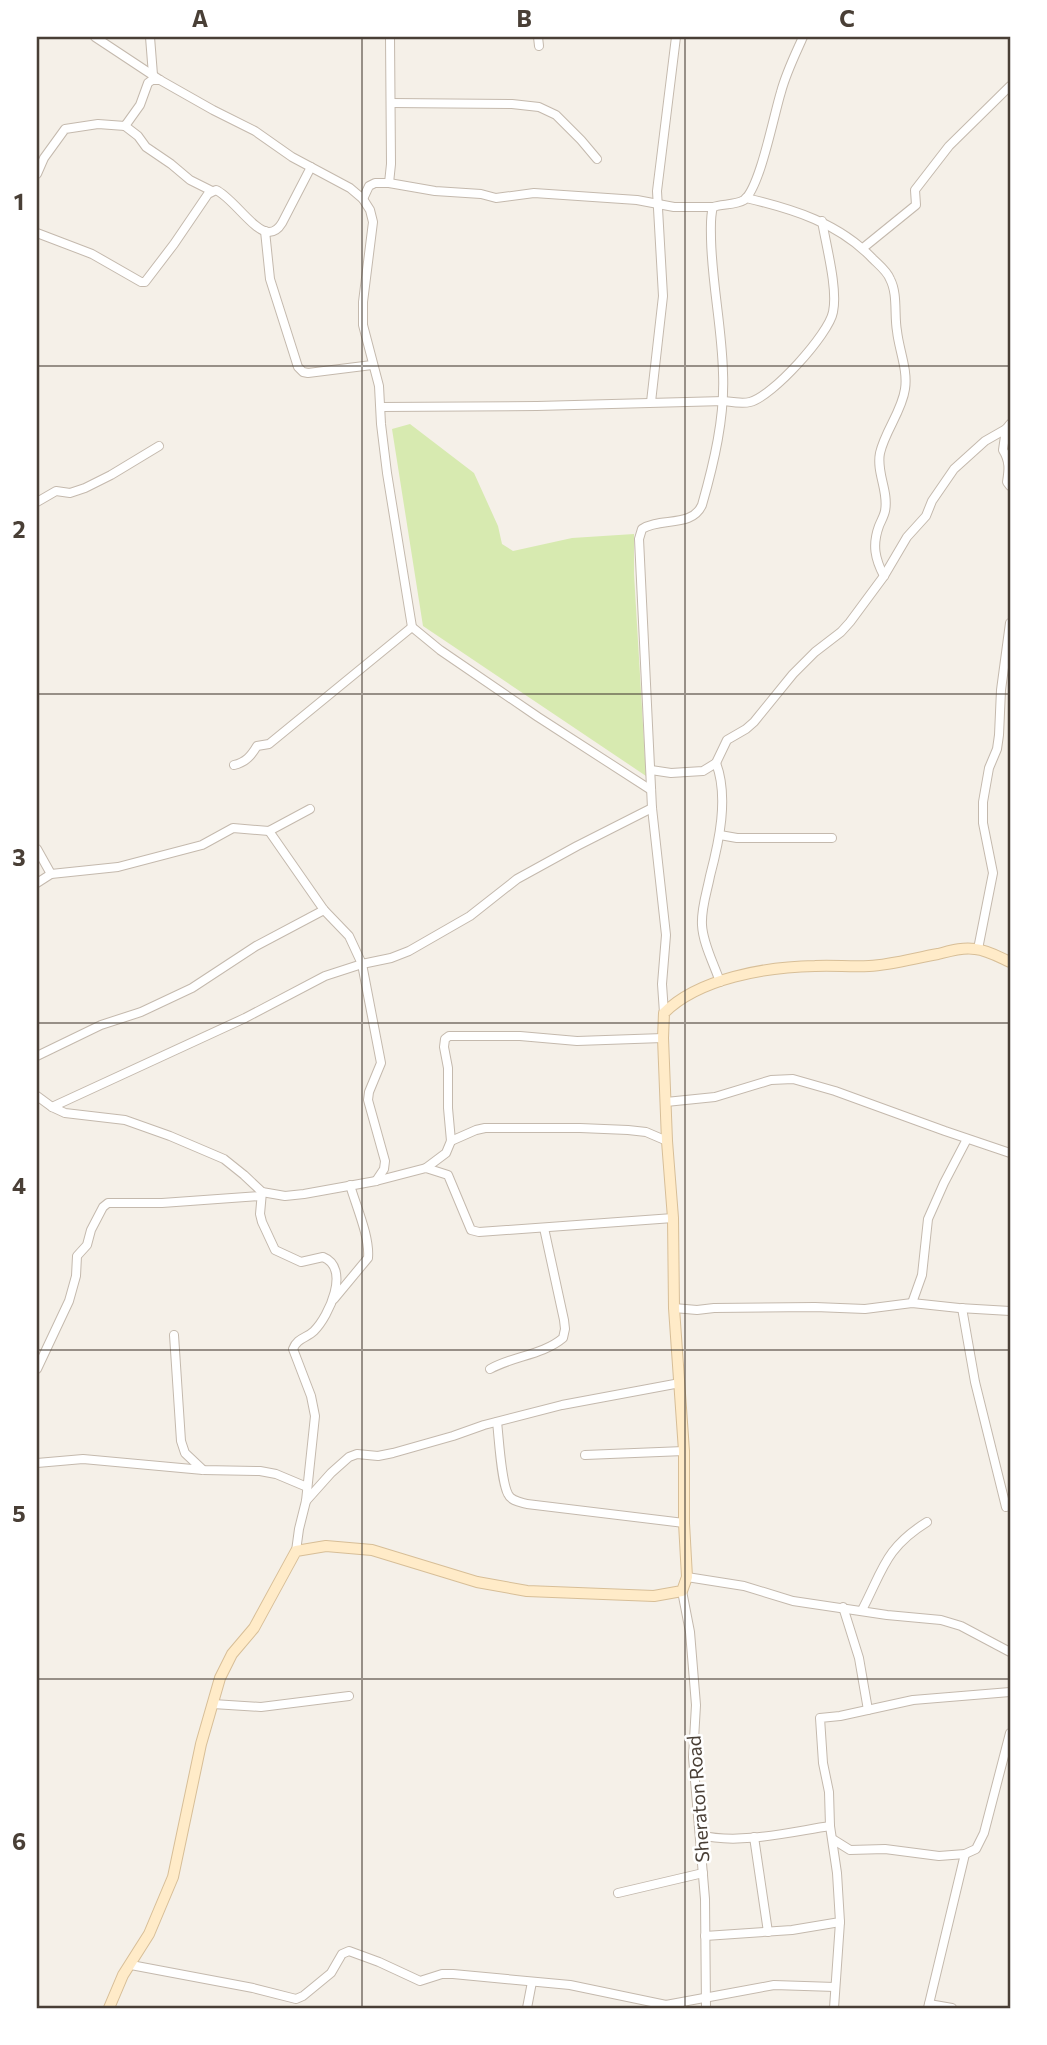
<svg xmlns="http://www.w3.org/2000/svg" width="1047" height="2045" font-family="Commissioner,sans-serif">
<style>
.green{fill:#d7eab0}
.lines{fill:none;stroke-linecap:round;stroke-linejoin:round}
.street-casing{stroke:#c4b9ad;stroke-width:10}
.secondary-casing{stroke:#d7be97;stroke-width:12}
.street{stroke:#fff;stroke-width:8}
.secondary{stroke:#ffebc8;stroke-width:10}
.grid{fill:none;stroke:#493f36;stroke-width:2;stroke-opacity:0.55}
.labels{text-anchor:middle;stroke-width:5;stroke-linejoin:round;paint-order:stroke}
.street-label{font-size:19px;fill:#493f36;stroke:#fff}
.neatline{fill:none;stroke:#493f36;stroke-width:2.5}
.grid-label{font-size:23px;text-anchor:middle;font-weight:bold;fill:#493f36}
</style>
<rect width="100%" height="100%" fill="#f5f0e8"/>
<polygon class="green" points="410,424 474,473 498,526 502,544 513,551 572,538 634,534 634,574 646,776 423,626 392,429"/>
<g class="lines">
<g class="street-casing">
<g id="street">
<polyline points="95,37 160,80 213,110 255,131 292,157 350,188 363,199 370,210 373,222 363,302 363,325 379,386 381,424 387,473 412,627 440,650 538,717 651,790"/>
<polyline points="150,37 153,75"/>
<polyline points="538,37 539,46"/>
<polyline points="391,103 512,104 539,107 556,115 581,140 597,159"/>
<polyline points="125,126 138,136 146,147 171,164 190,180 212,191"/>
<polyline points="37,174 44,158 65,129 98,124 125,126 140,105 148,83 152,80 160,80"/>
<polyline points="389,183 391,164 390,37"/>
<path d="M746 198C793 209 839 223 873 259 879 265 887 271 890 279 898 294 894 315 897 331 899 350 908 370 905 389 902 411 885 431 880 453 876 473 889 491 885 511 884 516 881 521 879 526 872 545 875 559 884 576"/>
<polyline points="363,199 369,186 375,183 389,183 435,191 481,194 496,198 534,193 637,200 674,207 713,207"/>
<polyline points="265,231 270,279 298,367 303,372 308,373 372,365"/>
<path d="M37 233 92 254 141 282H145L174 244 208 194 216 190C232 197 254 232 269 232 275 232 279 228 282 223L311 167"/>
<polyline points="863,248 916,205 915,190 949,146 1010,86"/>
<polyline points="651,402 663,296 657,191 676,37"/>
<path d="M381 407 537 406 724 401C732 402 742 404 750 402 772 397 829 334 833 312 838 289 826 245 822 221"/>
<path d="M1006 429 1003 450C1010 461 1009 470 1007 482L1010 486"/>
<polyline points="37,502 56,491 70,493 85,488 111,475 159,446"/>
<path d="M716 763C729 797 719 842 710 876 707 892 701 908 702 925 703 944 714 964 720 982"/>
<path d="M234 765C246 762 251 756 257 746L269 744 412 627"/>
<polyline points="651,770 671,773 703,771 716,763 727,740 746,729 754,722 793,674 815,652 841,632 850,622 884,576 907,537 926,516 932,501 954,469 985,441 1006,429 1010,424"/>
<polyline points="269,831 324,910 349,936 362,964 381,1063 369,1092 368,1100 385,1161 384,1169 376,1181"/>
<polyline points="720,835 737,838 832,838"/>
<polyline points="37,849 51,874"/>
<polyline points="37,883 51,874 118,867 202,845 233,828 269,831 310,809"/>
<polyline points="978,949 993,873 983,823 983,802 989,768 997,749 999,735 1001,690 1010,623"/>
<path d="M664 1013 662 984 666 935 652 808 639 539 642 529C660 517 692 528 702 505 714 463 725 417 723 373 722 328 712 284 711 239 711 228 710 217 713 207 722 204 736 205 744 200 760 188 774 114 781 92 786 73 795 55 803 37"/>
<polyline points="37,1056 101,1025 141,1012 192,988 256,946 324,910"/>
<polyline points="37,1096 52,1107 65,1113 125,1120 170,1136 224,1159 244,1175 262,1192 285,1196 304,1194 376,1181 426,1168 448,1175 471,1230 479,1232 673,1218"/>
<polyline points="666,1102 715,1097 771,1080 793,1079 835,1091 945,1131 1010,1153"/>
<polyline points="52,1107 245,1018 325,976 362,964 391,958 409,951 470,916 517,879 577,846 652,808"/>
<polyline points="451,1141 476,1130 485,1128 580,1128 628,1130 646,1132 667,1141"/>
<polyline points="426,1168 446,1153 451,1141 448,1108 448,1068 444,1047 445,1039 449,1036 520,1036 577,1041 663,1038"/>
<path d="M262 1192 260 1214 262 1222 275 1250 301 1262 323 1257C351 1268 329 1316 314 1331 307 1338 297 1338 293 1349L311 1396 315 1416 306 1501 299 1529 296 1551"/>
<path d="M334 1299 368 1258C370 1237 356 1206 350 1185"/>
<polyline points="912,1303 922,1275 928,1219 944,1183 967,1139"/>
<polyline points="674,1308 697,1310 714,1308 815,1307 865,1309 912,1303 959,1308 1010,1311"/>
<polyline points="962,1308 975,1382 1006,1507"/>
<polyline points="174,1335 181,1441 185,1453 203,1470"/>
<polyline points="37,1369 69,1301 76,1276 77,1256 87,1245 91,1230 103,1207 108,1203 162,1203 261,1196"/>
<path d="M490 1369C513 1356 543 1355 563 1338L565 1329 564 1320 544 1228"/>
<path d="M497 1422C499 1438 501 1481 508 1494 511 1501 520 1502 527 1504L684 1523"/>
<polyline points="585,1455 684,1451"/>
<polyline points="37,1463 83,1459 203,1470 260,1471 276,1474 307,1487"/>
<polyline points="306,1501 331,1473 349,1457 357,1454 378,1456 393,1453 453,1436 484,1425 562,1405 680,1383"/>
<polyline points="687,1577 744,1586 793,1601 887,1615 941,1620 961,1626 1010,1652"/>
<polyline points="682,1591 690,1632 696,1705 693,1757 705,1899 706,2008"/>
<polyline points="843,1607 859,1658 868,1710"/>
<path d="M862 1610C883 1570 885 1548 927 1522"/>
<polyline points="213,1704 261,1707 349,1696"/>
<path d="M700 1835C739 1845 790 1832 830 1826"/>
<polyline points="754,1837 768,1932"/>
<polyline points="834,1840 850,1850 885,1849 939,1856 965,1854 976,1849 984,1833 1010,1733"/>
<polyline points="618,1893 703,1873"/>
<polyline points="705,1936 792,1930 840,1922 837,1873 830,1826 829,1792 823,1763 820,1718 840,1716 913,1700 1010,1692"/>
<polyline points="131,1965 253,1988 296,1999 303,1996 331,1973 342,1954 349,1951 379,1962 420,1981 442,1974 453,1974 570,1985 666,2005 774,1985 835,1987"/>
<polyline points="929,2004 952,2008"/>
<polyline points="527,2008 532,1982"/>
<polyline points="834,2008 840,1922"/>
<polyline points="928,2008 965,1854"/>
</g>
</g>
<g class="secondary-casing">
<path id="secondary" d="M109 2008 123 1975 149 1934 173 1877 201 1744 220 1678 232 1654 254 1628 296 1551 326 1546 372 1550 477 1582 527 1591 654 1596 682 1591 687 1577 684 1523V1451L674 1308 673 1218 667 1141 663 1038 664 1013C699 978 766 967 815 966 833 965 851 967 869 966 892 965 915 958 938 954 950 951 962 947 975 949 987 950 999 957 1010 962"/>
</g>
<use href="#street" class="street"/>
<use href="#secondary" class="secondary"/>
</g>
<path class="grid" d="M362 37V2008M685 37V2008M37 366H1010M37 694H1010M37 1023H1010M37 1350H1010M37 1679H1010"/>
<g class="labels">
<g class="street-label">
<text transform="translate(698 1799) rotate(-94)" y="7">Sheraton Road</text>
</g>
</g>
<rect width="1047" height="2045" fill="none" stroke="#ffffff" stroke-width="77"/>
<rect x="38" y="38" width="971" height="1969" class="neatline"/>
<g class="grid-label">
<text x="200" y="27">A</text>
<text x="524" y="27">B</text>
<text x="847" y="27">C</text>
<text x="19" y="210">1</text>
<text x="19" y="538">2</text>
<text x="19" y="866">3</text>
<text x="19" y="1194">4</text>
<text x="19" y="1522">5</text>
<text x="19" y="1850">6</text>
</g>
</svg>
